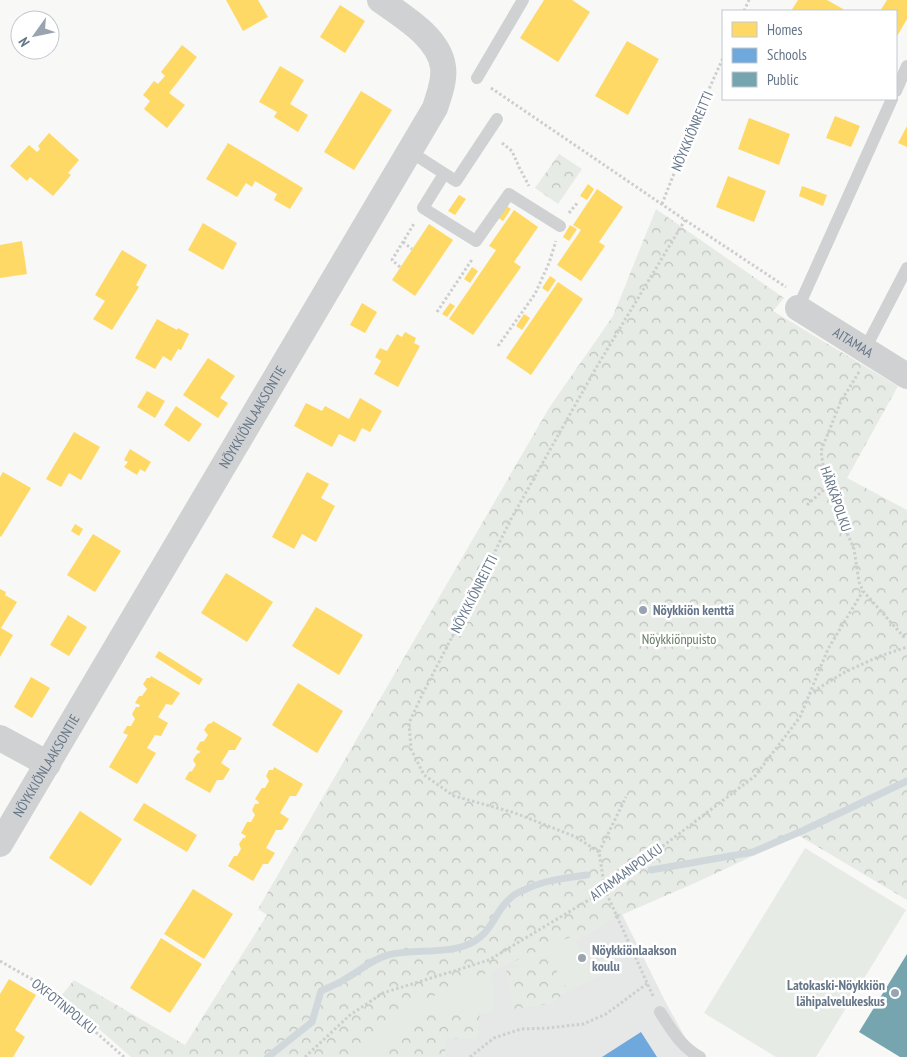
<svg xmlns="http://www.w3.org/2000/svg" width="907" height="1057" font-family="'PT Sans Narrow',sans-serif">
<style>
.built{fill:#e6e8e8}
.green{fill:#e7ebe5}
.park{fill:url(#park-crowns)}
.homes{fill:#ffd966}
.schools{fill:#6fa8dc}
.public{fill:#76a5af}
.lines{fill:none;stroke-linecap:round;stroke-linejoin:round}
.stream{stroke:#d1d8dc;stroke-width:7}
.path{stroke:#ceced0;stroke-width:3;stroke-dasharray:2.5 2.5;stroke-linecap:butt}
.service{stroke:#d0d1d2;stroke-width:12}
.minor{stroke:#d0d1d2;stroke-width:26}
.poi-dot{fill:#99a4b0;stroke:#fff;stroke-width:2}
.labels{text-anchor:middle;stroke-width:5;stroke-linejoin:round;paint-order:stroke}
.street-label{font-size:14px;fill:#667689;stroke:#fff}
.poi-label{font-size:14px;font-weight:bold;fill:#667689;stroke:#fff;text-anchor:start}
.park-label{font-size:14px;fill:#647a61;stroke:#fff}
</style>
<defs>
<pattern id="park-crowns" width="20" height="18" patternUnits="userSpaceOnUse" patternTransform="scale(1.25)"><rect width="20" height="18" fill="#e7ebe5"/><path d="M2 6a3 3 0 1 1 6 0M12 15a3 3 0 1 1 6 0" fill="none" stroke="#bfc3bf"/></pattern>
</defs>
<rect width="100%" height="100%" fill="#f8f8f7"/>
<polygon class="built" points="622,914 665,1001 696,1057 350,1057 397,1012"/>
<g class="green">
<polygon points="805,848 906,910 816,1057 776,1057 704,1013"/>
<path d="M604 900 614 919 575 941 589 966 606 957 612 970 568 991 548 956C536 962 519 976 511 959Z"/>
<path d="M489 966 494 988 493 1012C455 1018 423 1000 395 1036 391 1042 388 1050 385 1057H313L349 1024Z"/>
</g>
<g class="park">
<polygon points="559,154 582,169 558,204 535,188"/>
<polygon points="656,209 784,298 773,311 898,386 847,478 907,510 907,900 798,835 695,883 397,1012 350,1057 131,1057 61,996 74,980 185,1045 267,915 258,909 549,408 613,316"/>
<polygon points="548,956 568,991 550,1004 513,1009 506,969 526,967"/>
<path d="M429 1013H438L480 1014 477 1039 446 1038 445 1057H385C397 1032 401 1024 429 1013Z"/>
</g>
<g class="homes">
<polygon points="226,0 258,0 268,17 243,31"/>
<polygon points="544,0 572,0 590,12 558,62 520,38"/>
<polygon points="798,0 827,0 843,9 842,11 791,11"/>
<polygon points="887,0 907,0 907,19 896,38 896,11 880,11"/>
<polygon points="340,5 365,21 345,53 320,37"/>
<polygon points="627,41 659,59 628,115 595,96"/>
<polygon points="182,45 197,57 169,93 185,105 167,128 144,109 150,101 143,95 154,81 158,84 165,76 161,72"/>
<polygon points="280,66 304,80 290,104 308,115 298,132 274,117 277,112 259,102"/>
<polygon points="361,91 392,110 354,170 324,152"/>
<polygon points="835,116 860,126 851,147 826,138"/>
<polygon points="749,118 790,134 779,165 738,149"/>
<polygon points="907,126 907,147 898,143"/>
<polygon points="49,133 79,160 68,173 71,175 53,196 30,177 27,181 10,166 29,145 37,152 40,149 38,146"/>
<polygon points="228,143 303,188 290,209 274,200 277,194 255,181 252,187 246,183 237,197 206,179"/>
<polygon points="728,176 766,191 754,222 716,207"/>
<polygon points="588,184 594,189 587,200 580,196"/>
<polygon points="802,186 827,195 823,206 799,196"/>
<polygon points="597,189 623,207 599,242 605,246 581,281 557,265 581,230 573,225"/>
<polygon points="459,195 466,199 455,215 448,211"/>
<polygon points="505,205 511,209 503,221 497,217"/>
<polygon points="514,210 538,227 514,262 521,267 473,335 449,319 496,250 489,246"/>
<polygon points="203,223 237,243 223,270 188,250"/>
<polygon points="429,224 453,240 415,296 392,280"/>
<polygon points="570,225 577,229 569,241 563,237"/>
<polygon points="22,241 27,274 0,278 0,245"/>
<polygon points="122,250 147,265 136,285 139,287 112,330 93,319 105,301 95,295"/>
<polygon points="472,267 478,271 470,283 464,279"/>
<polygon points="550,276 556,280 548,292 542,288"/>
<polygon points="558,282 583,299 531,375 506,358"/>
<polygon points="362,303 377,312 365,333 350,325"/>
<polygon points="450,303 455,306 447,317 442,314"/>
<polygon points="524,314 530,318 522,330 516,326"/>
<polygon points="157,319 177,330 178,328 189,334 181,350 178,349 171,361 163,356 155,369 135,358"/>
<polygon points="405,332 416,338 414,343 420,346 398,387 374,374 381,361 375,357 380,348 387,351 397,334 402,337"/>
<polygon points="208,358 235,376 220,398 228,403 218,418 183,395"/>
<polygon points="147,391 165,401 155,418 137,407"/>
<polygon points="360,398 382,411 370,432 362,428 355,442 339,434 332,447 294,426 306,403 322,411 325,406 349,419"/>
<polygon points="176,406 202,424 189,442 164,425"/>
<polygon points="74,432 100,447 81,480 69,473 61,487 46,479"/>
<polygon points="130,449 151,462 145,472 140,469 137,475 124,467 128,462 124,460"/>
<polygon points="3,472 31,488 1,537 0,536 0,477"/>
<polygon points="307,472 329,484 321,498 335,506 316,542 302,534 294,549 272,537"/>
<polygon points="75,524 83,529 79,536 71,531"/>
<polygon points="93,534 121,551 95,592 67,575"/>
<polygon points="226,573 273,602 247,642 201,613"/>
<polygon points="0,589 6,592 5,595 17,602 1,628 13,635 0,657"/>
<polygon points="316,607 363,635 339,675 292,646"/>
<polygon points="68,615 87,627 69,656 50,645"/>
<polygon points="159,651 203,679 199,685 155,657"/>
<polygon points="151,676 180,693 172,705 166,704 158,717 168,723 161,736 155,735 147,748 156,753 137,784 109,767 128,735 123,733 127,726 131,726 135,719 132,714 136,707 139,707 140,705 135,703 139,696 142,696 147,689 143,684 147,678 150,678"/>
<polygon points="31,677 50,688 32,718 14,707"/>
<polygon points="298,683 343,711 317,753 272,725"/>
<polygon points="213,721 242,738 235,750 229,750 221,763 230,769 223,780 217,780 210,793 185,779 189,772 192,771 196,765 193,760 197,754 201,752 196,749 200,742 204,741 208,735 204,730 208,724 212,723"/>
<polygon points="274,767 303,784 296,796 290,796 280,813 289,819 282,830 276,830 266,848 275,853 268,864 263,864 253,881 228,866 234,856 237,856 241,849 239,844 243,838 245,838 246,836 241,833 247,822 251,822 255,815 252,810 255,804 258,804 259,802 255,799 262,788 265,788 269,781 266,776 269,770 273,770"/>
<polygon points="144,803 197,835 187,852 133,820"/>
<polygon points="80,811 122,839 91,886 49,858"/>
<polygon points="193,889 233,914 204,959 164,934"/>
<polygon points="161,938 202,964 170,1013 130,988"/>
<polygon points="9,979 36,995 15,1030 25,1037 13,1057 0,1057 0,994"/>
</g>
<polygon class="schools" points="641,1032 657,1057 602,1057"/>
<polygon class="public" points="907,954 907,1057 900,1057 859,1032"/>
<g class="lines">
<g class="stream">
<polyline points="651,870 753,852 802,831 907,781"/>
<path d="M268 1057 312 1022 321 991C329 987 338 984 345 979 360 971 372 959 388 955 412 949 441 954 464 946 494 936 493 910 514 895 517 893 521 891 524 890 545 880 565 878 587 875"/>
</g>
<g class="path">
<polyline points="744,11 749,0"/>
<polyline points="491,88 685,220 786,287"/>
<polyline points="502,143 512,151 519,167 529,186"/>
<polyline points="662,204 695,120 723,58"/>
<polyline points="569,213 578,202"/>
<polyline points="403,242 412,249"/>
<polyline points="400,267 392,260 415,222"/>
<polyline points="437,312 473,258"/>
<polyline points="498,346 535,294 549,263 556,241"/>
<polyline points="859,372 841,401 821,451 824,471 830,493 854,549 859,582 863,591 903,636 907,638"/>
<polyline points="807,505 828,486"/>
<polyline points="809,694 845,672 880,656 907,647"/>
<polyline points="599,852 626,797"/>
<polyline points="0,961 42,985 124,1057"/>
<polyline points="653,996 605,890 599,852 576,837 515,813 454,796 424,775 411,749 409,723 423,693 468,606 511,519 596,368 685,220"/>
<polyline points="305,1057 350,1015 383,993 489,960 592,898 605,890 755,776 800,717 828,649 863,591"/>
<polyline points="470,1057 494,1038 521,1029 548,1028 583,1024 606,1014 648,983"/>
</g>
<g class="service">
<polyline points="477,78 523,0"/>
<polyline points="896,91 907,66"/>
<polyline points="409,151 456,181 497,119"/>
<polyline points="444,174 423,208 476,241 509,194 560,226"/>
<polyline points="798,308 892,99"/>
<polyline points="865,349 907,268"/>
<path d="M660 1012C671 1029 681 1047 700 1057"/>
</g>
<g class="minor">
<path id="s1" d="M798 308 907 376"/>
<polyline points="0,738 48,764"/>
<path id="s2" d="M0 844 435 108C439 95 445 81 443 67 439 37 402 16 380 0"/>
</g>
</g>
<g class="poi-dot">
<circle cx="643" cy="610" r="5"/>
<circle cx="582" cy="958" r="5"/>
<circle cx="895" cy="993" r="5"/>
</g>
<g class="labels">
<g class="street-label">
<text transform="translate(692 131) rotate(-67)" y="5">NÖYKKIÖNREITTI</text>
<text dy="5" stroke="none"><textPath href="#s1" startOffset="65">AITAMAA</textPath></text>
<text dy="5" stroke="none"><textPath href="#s2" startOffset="496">NÖYKKIÖNLAAKSONTIE</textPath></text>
<text transform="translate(836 499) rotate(71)" y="5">HÄRKÄPOLKU</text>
<text transform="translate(474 594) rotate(-63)" y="5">NÖYKKIÖNREITTI</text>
<text dy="5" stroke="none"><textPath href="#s2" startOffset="91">NÖYKKIÖNLAAKSONTIE</textPath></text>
<text transform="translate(626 872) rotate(-36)" y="5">AITAMAANPOLKU</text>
<text transform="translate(64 1006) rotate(39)" y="5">OXFOTINPOLKU</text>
</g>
<g class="poi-label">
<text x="653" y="615">Nöykkiön kenttä</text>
<text x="592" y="955">Nöykkiönlaakson<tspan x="592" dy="16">koulu</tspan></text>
<text x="885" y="990" text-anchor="end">Latokaski-Nöykkiön<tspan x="885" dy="16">lähipalvelukeskus</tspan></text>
</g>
<g class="park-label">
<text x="679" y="644">Nöykkiönpuisto</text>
</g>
</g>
<rect x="722" y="10" width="175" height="90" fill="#ffffff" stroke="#c2c8d0"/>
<rect x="732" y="22" width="25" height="15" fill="#ffd966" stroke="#c2c8d0"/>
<text x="767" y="35" font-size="15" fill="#667689">Homes</text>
<rect x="732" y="48" width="25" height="15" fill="#6fa8dc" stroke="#c2c8d0"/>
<text x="767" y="60" font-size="15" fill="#667689">Schools</text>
<rect x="732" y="72" width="25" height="15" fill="#76a5af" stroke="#c2c8d0"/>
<text x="767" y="85" font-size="15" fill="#667689">Public</text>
<g transform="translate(35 35) rotate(237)"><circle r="24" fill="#ffffff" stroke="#c2c8d0"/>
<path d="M0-4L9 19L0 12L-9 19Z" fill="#99a4b0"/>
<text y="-8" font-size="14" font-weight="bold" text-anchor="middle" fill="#667689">N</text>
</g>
</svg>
